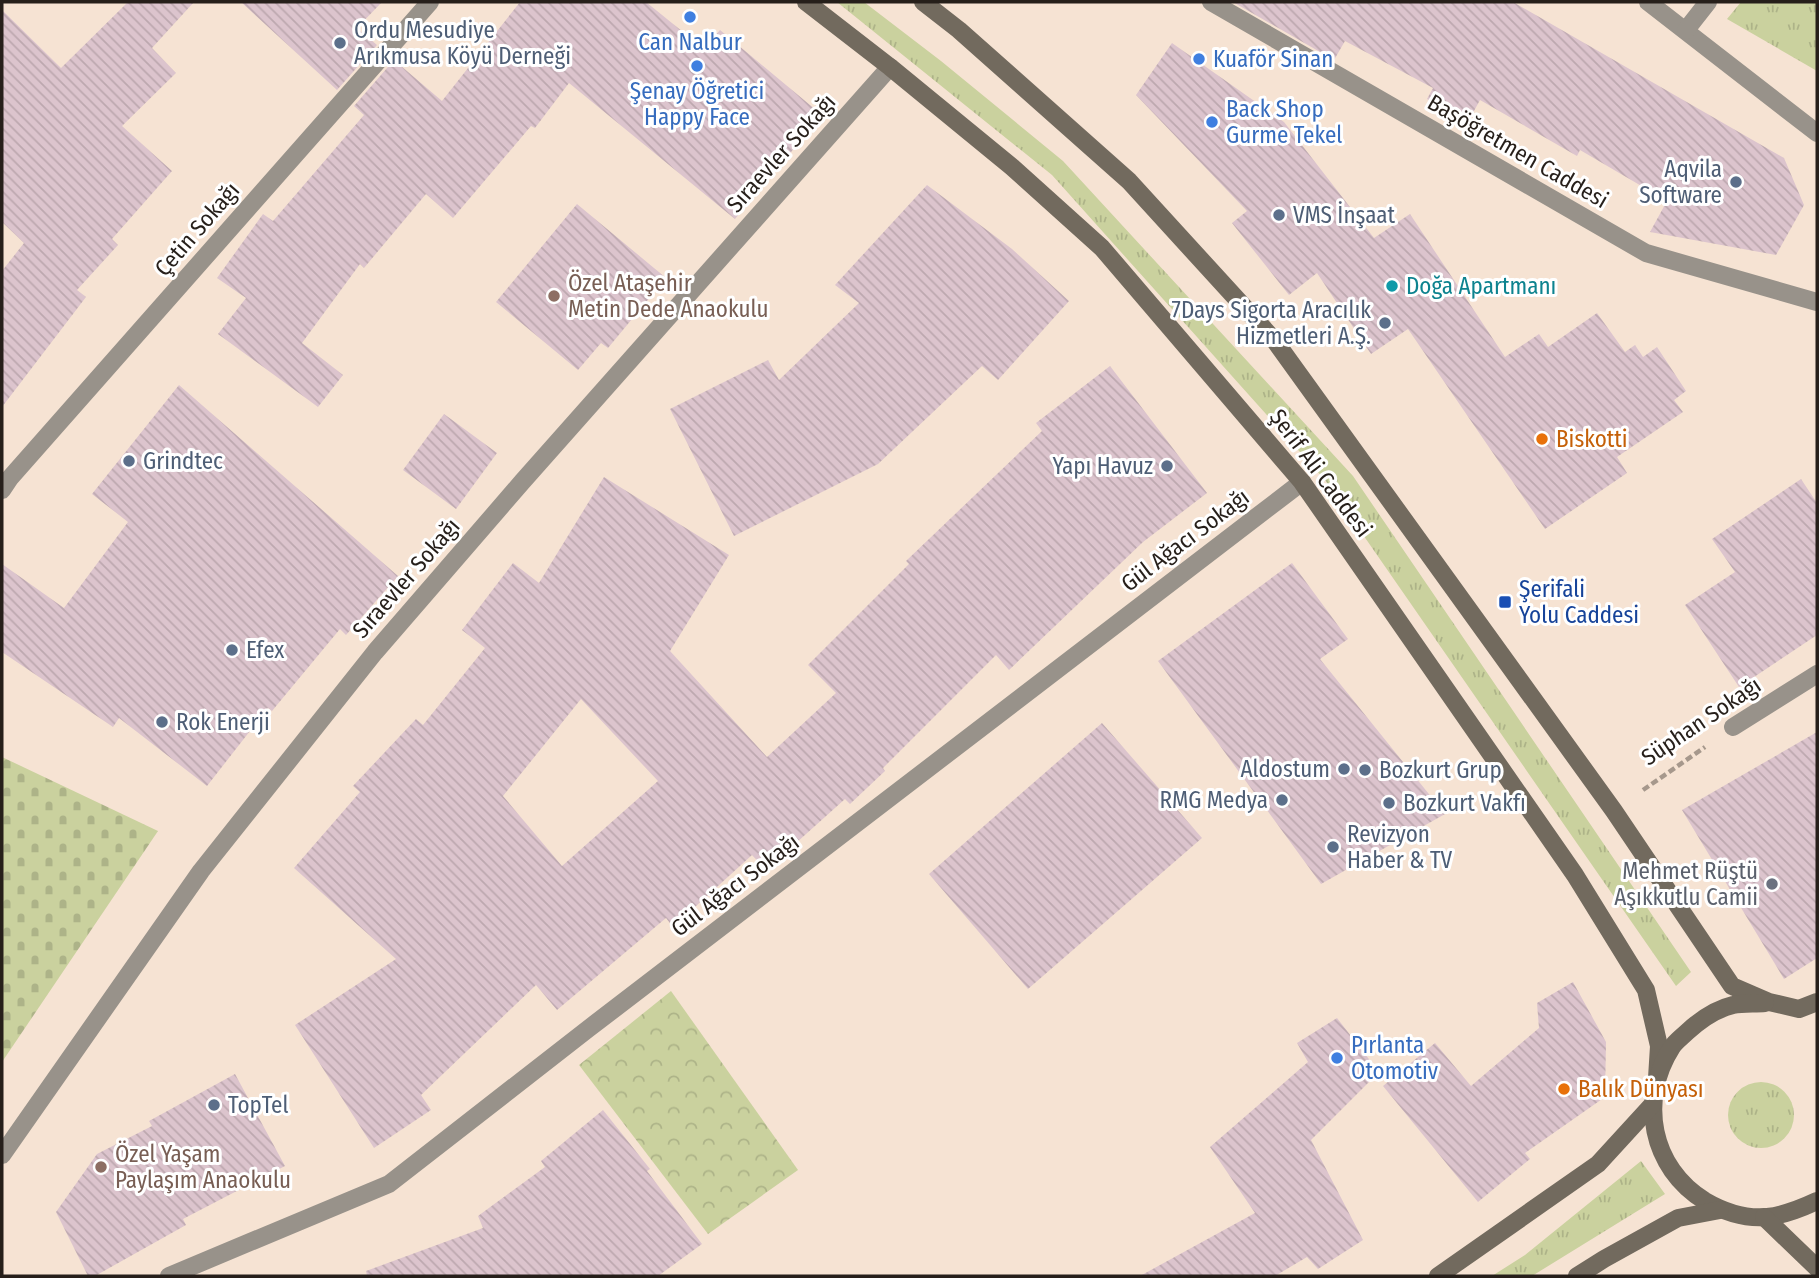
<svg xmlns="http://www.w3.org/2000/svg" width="1819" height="1278" font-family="'Fira Sans Condensed',sans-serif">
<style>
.grass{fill:url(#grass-tufts)}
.cemetery{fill:url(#cemetery-stones)}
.park{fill:url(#park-crowns)}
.building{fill:url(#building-back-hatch);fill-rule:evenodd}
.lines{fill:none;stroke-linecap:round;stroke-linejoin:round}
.path{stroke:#a6988c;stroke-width:4.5;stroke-dasharray:7 3.5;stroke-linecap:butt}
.lane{stroke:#98928a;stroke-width:18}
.street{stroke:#98928a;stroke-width:18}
.secondary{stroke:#726a5e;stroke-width:18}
.shop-dot{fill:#3f7fe0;stroke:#fff;stroke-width:2.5}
.service-dot{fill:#5c6f8a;stroke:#fff;stroke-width:2.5}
.culture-dot{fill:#0f9aa8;stroke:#fff;stroke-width:2.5}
.education-dot{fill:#8d6e63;stroke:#fff;stroke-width:2.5}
.food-dot{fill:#e8710a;stroke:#fff;stroke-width:2.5}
.transit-dot{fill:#1a4fb4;stroke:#fff;stroke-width:2.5}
.worship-dot{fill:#6b7280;stroke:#fff;stroke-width:2.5}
.labels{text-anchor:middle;stroke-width:6;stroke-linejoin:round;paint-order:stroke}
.service-label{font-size:23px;fill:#4e5e75;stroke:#fff;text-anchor:start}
.shop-label{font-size:23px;fill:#366cbe;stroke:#fff;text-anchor:start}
.street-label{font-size:23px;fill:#261f1a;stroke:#fff}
.education-label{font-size:23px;fill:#785e54;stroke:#fff;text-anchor:start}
.culture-label{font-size:23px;fill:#0d838f;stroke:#fff;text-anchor:start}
.food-label{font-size:23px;fill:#c56008;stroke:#fff;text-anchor:start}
.transit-label{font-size:23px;fill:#164399;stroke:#fff;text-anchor:start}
.worship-label{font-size:23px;fill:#5b616d;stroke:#fff;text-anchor:end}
</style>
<defs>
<pattern id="grass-tufts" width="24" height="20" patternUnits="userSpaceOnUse" patternTransform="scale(1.75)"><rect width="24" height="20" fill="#cad19e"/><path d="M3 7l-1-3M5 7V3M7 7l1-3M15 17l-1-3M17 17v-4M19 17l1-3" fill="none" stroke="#adb388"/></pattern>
<pattern id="cemetery-stones" width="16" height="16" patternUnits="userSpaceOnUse" patternTransform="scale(1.75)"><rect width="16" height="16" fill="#cad19e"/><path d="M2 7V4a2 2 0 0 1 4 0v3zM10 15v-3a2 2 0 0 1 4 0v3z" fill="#adb388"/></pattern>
<pattern id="park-crowns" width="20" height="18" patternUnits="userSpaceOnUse" patternTransform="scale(1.75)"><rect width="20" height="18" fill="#cad19e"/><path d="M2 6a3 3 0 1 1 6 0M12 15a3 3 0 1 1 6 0" fill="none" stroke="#adb388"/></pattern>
<pattern id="building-back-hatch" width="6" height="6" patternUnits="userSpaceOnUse" patternTransform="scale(1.75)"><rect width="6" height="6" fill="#dcc4cd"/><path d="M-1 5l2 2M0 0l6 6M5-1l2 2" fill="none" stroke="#bda8af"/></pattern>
</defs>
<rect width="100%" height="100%" fill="#f6e3d3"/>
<g class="grass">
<polygon points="837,2 864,2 941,61 1063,161 1353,476 1691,972 1676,986 1325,480 1052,175"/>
<polygon points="1741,2 1817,2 1817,71 1727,19"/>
<circle cx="1761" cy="1115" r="33"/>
<polygon points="1641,1161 1665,1194 1532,1276 1492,1276 1525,1255"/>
</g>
<polygon class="cemetery" points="2,757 158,831 2,1062"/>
<polygon class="park" points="671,991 798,1170 708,1234 579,1065"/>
<g class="building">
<polygon points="128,2 194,2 152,48 176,73 122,126 172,171 112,239 118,245 77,290 86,297 2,407 2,271 24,243 2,222 2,10 61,68"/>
<polygon points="241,2 382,2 357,28 377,45 337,90"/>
<polygon points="520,2 646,2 704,49 720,30 822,115 735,219 569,83 535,128 531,126 453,218 426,194 364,268 360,264 302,343 343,375 318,407 218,334 246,298 217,278 263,214 273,221 364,115 354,106 394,60 442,101"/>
<polygon points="1233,2 1513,2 1784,158 1804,205 1776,255 1650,232 1667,201 1580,150 1577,156 1480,100 1469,120 1427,99 1433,88 1345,41 1334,60"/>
<polygon points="1172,43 1284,122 1374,238 1410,214 1505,357 1539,334 1548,347 1597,313 1625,352 1635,345 1643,357 1657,347 1686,391 1674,400 1683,412 1617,457 1627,473 1545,529 1408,329 1371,354 1317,273 1289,295 1232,223 1247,211 1136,95"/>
<polygon points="927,185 1012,249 1069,301 998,380 982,366 878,464 734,536 670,409 768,360 779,380 859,303 835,285"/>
<polygon points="577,204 666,278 608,348 601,343 578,370 496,302"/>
<path d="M1110 366 1207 493 1143 542 1009 670 996 655 883 768 885 771 850 804 845 799 766 870 752 855 673 927 666 918 557 1010 536 985 421 1095 431 1110 374 1148 295 1025 396 959 294 868 360 792 353 786 416 719 423 725 485 648 462 630 513 563 539 583 604 477 729 555 670 651 767 757 836 693 808 665 909 564 906 561 1042 431 1036 423ZM581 699 658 781 562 866 503 796Z"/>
<polygon points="179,385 398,576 346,635 340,629 272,711 268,708 207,786 119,718 113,727 2,652 2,564 64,608 128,522 92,494"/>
<polygon points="444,414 497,453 456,509 403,470"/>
<polygon points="1801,479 1817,503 1817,635 1739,687 1685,605 1735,572 1712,539"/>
<polygon points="1292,563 1348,639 1320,659 1445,814 1321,884 1158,661"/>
<polygon points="1102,723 1202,838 1028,989 929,874"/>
<polygon points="1817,732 1817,958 1784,979 1682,810"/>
<polygon points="1573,982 1606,1042 1605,1097 1525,1153 1530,1159 1478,1202 1383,1086 1435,1043 1471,1086 1539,1028 1537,1003"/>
<polygon points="1337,1018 1379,1072 1311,1140 1363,1240 1318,1269 1307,1257 1275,1276 1140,1276 1255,1213 1210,1147 1308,1062 1297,1043"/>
<polygon points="235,1074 285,1166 183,1219 186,1225 95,1276 88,1276 56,1212 97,1154 152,1126 149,1121"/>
<polygon points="603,1110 650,1169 647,1171 702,1244 658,1276 367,1276 366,1271 483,1228 478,1216 545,1167 541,1161"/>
</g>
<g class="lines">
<polyline class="path" points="1643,790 1705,747"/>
<polyline class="lane" points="1733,727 1817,674"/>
<g class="street">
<polyline points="1211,2 1646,253 1817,302"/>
<polyline points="1648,2 1817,133"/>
<polyline points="1686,30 1708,2"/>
<polyline points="2,490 10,478 430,2"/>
<polyline points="2,1155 201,871 375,652 522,482 890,67"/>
<polyline points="169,1276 389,1184 588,1029 1302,482"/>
</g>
<g class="secondary">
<polyline points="806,2 890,67 1012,167 1102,248 1302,482 1575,875 1646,990 1659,1046 1657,1078"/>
<polyline points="923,2 959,30 1129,181 1275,341 1614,811 1732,986 1769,1002 1799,1009 1817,1002"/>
<path d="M1765 1003C1755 1004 1743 1003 1733 1005 1716 1009 1700 1020 1687 1032 1682 1037 1676 1041 1672 1047 1638 1100 1651 1168 1705 1201 1724 1212 1745 1219 1767 1217 1785 1215 1800 1209 1817 1201"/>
<polyline points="1764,1217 1817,1268"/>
<polyline points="1438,1276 1598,1164 1652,1105"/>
<polyline points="1577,1276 1604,1259 1678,1218 1720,1210"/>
</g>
</g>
<g class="shop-dot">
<circle cx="690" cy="17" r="7"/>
<circle cx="1199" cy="59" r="7"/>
<circle cx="697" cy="66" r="7"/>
<circle cx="1212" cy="122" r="7"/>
<circle cx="1337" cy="1058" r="7"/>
</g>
<g class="service-dot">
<circle cx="340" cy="43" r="7"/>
<circle cx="1736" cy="182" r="7"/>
<circle cx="1279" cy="215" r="7"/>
<circle cx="1385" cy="323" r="7"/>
<circle cx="129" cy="461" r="7"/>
<circle cx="1167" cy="466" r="7"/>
<circle cx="232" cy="650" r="7"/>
<circle cx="162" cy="722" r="7"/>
<circle cx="1344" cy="769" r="7"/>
<circle cx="1365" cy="770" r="7"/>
<circle cx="1282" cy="800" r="7"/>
<circle cx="1389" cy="803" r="7"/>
<circle cx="1333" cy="847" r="7"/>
<circle cx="214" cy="1105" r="7"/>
</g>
<circle class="culture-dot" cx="1392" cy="286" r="7"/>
<g class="education-dot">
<circle cx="554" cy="296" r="7"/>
<circle cx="101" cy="1167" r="7"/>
</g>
<g class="food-dot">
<circle cx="1542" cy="439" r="7"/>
<circle cx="1564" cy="1089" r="7"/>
</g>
<rect class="transit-dot" x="1498" y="595" width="14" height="14" rx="3.5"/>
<circle class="worship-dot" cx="1772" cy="884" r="7"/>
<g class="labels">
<g class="service-label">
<text x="354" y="38">Ordu Mesudiye<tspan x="354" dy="26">Arıkmusa Köyü Derneği</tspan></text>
<text x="1722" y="177" text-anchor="end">Aqvila<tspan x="1722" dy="26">Software</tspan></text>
<text x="1293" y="223">VMS İnşaat</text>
<text x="1371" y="318" text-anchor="end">7Days Sigorta Aracılık<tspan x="1371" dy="26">Hizmetleri A.Ş.</tspan></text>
<text x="143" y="469">Grindtec</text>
<text x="1153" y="474" text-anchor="end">Yapı Havuz</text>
<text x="246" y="658">Efex</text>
<text x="176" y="730">Rok Enerji</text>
<text x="1330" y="777" text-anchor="end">Aldostum</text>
<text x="1379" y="778">Bozkurt Grup</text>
<text x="1268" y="808" text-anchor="end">RMG Medya</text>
<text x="1403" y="811">Bozkurt Vakfı</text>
<text x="1347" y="842">Revizyon<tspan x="1347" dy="26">Haber &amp; TV</tspan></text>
<text x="228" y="1113">TopTel</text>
</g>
<g class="shop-label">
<text x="690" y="50" text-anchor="middle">Can Nalbur</text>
<text x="1213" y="67">Kuaför Sinan</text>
<text x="697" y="99" text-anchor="middle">Şenay Öğretici<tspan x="697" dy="26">Happy Face</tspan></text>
<text x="1226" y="117">Back Shop<tspan x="1226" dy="26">Gurme Tekel</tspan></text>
<text x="1351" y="1053">Pırlanta<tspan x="1351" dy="26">Otomotiv</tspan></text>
</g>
<g class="street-label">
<text transform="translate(1518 151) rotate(30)" y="8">Başöğretmen Caddesi</text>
<text transform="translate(781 153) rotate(-48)" y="8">Sıraevler Sokağı</text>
<text transform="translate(197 229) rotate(-49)" y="8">Çetin Sokağı</text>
<text transform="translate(1321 473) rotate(53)" y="8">Şerif Ali Caddesi</text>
<text transform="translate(1185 540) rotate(-37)" y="8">Gül Ağacı Sokağı</text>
<text transform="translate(406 578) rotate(-49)" y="8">Sıraevler Sokağı</text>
<text transform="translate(1701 721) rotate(-34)" y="8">Süphan Sokağı</text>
<text transform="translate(735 885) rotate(-37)" y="8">Gül Ağacı Sokağı</text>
</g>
<g class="education-label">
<text x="568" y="291">Özel Ataşehir<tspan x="568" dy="26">Metin Dede Anaokulu</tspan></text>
<text x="115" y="1162">Özel Yaşam<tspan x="115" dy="26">Paylaşım Anaokulu</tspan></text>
</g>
<g class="culture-label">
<text x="1406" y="294">Doğa Apartmanı</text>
</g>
<g class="food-label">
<text x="1556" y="447">Biskotti</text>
<text x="1578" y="1097">Balık Dünyası</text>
</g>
<g class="transit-label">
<text x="1519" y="597">Şerifali<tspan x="1519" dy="26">Yolu Caddesi</tspan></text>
</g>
<g class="worship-label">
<text x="1758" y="879">Mehmet Rüştü<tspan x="1758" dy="26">Aşıkkutlu Camii</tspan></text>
</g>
</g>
<rect width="1819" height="1278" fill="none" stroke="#261f1a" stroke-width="7"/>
</svg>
